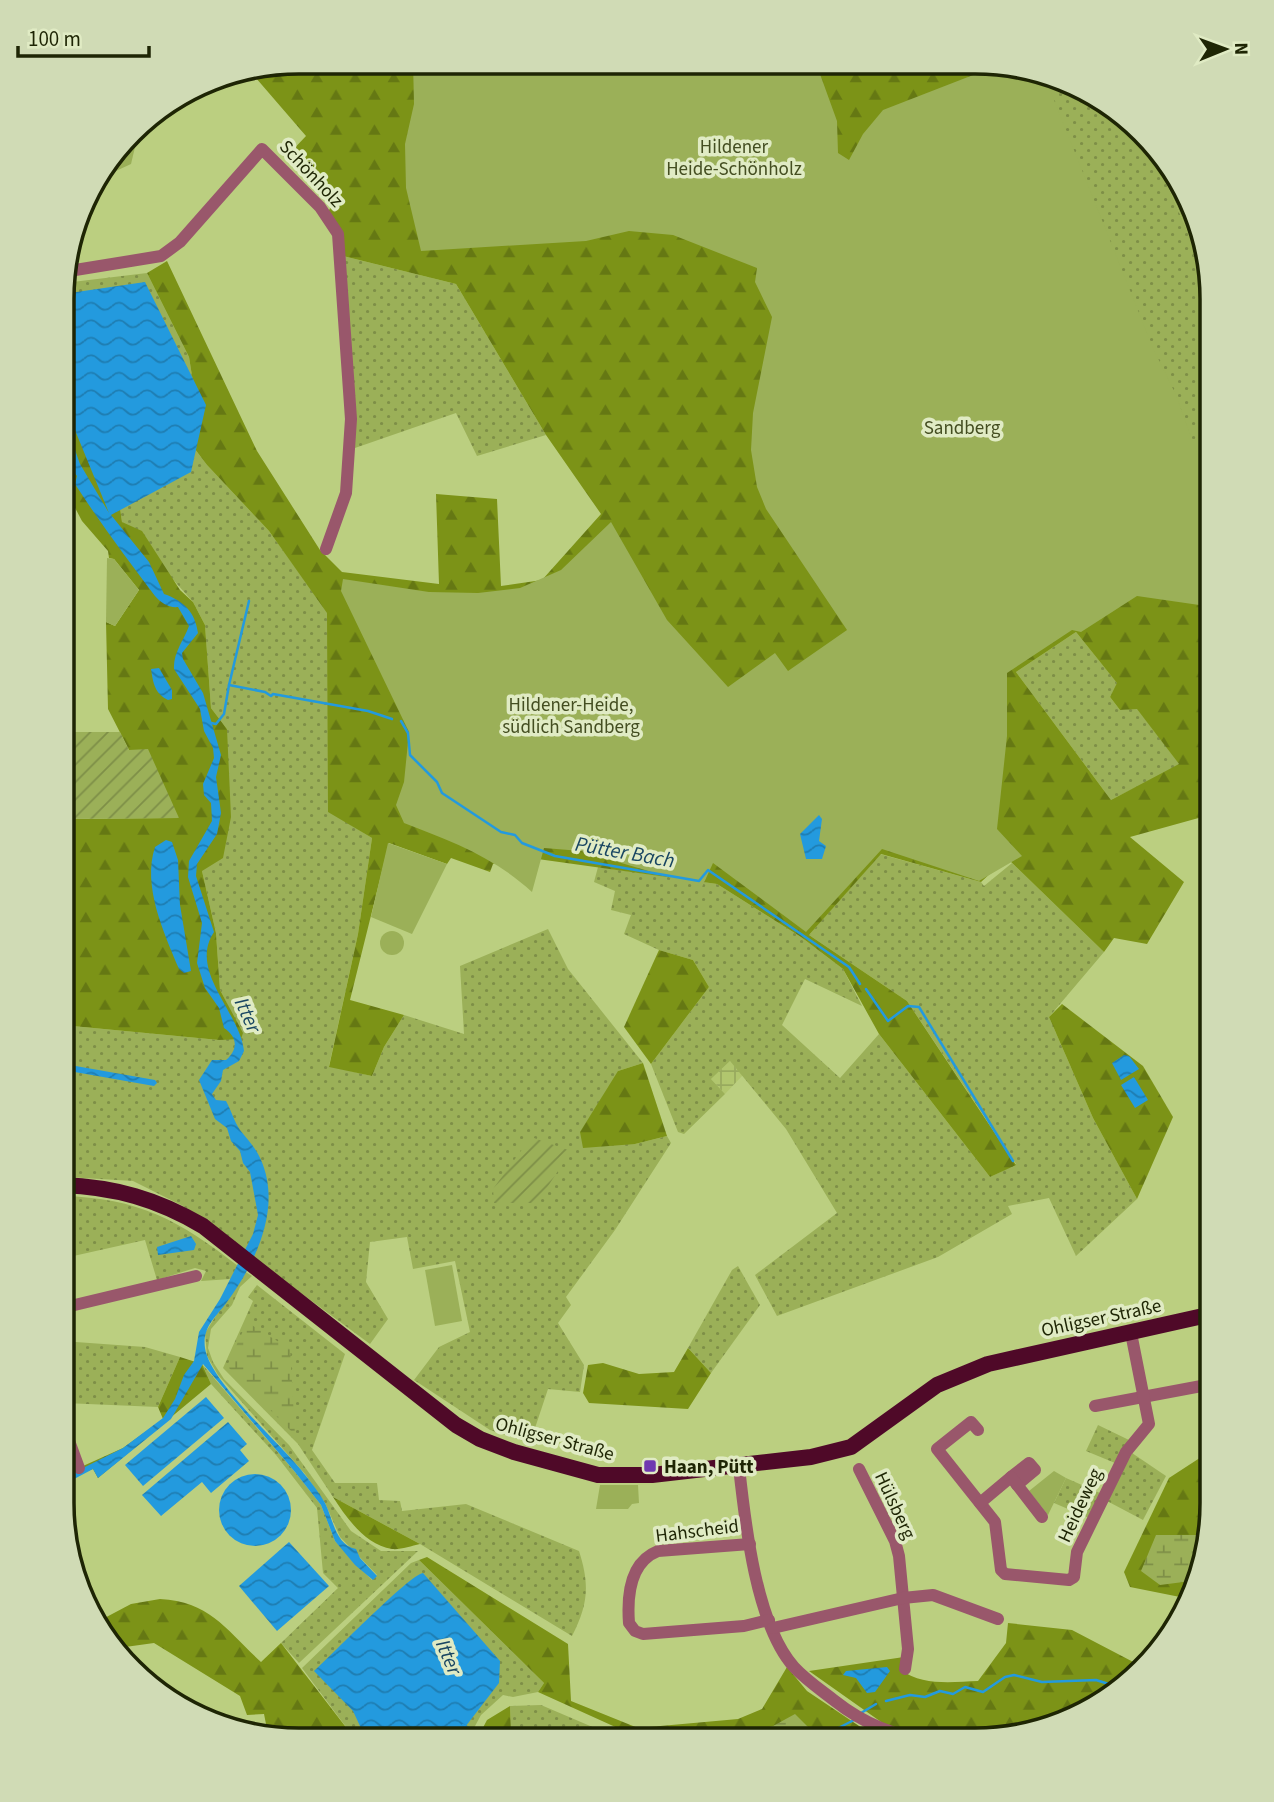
<svg xmlns="http://www.w3.org/2000/svg" width="1274" height="1802" font-family="'Source Sans 3',sans-serif">
<style>
.industrial{fill:url(#industrial-grid)}
.grass{fill:url(#grass-dots)}
.forest{fill:url(#forest-firs);fill-rule:evenodd}
.wetland{fill:url(#wetland-marsh)}
.park{fill:#9bb058}
.garden{fill:url(#garden-furrows)}
.water{fill:url(#water-waves)}
.lines{fill:none;stroke-linecap:round;stroke-linejoin:round}
.stream{stroke:#239ade;stroke-width:2.5}
.minor{stroke:#99576b;stroke-width:12}
.major{stroke:#4f0928;stroke-width:16}
.poi-dot{fill:#6f39b0;stroke:#e0ebc4;stroke-width:2.5}
.labels{text-anchor:middle;stroke-width:7;stroke-linejoin:round;paint-order:stroke}
.park-label{font-size:19px;fill:#444e21;stroke:#e0ebc4}
.street-label{font-size:19px;fill:#1e2504;stroke:#e0ebc4}
.poi-label{font-size:19px;font-weight:bold;fill:#1e2504;stroke:#e0ebc4;text-anchor:start}
.water-label{font-size:21px;font-style:italic;fill:#194662;stroke:#e0ebc4}
.rim{fill:none;stroke:#1e2504;stroke-width:3.5}
</style>
<defs>
<pattern id="industrial-grid" width="8" height="8" patternUnits="userSpaceOnUse" patternTransform="scale(1.75)"><rect width="8" height="8" fill="#b1c66e"/><path d="M0 4h8M4 0v8" fill="none" stroke="#98aa5e"/></pattern>
<pattern id="grass-dots" width="8" height="8" patternUnits="userSpaceOnUse" patternTransform="scale(1.75)"><rect width="8" height="8" fill="#9bb058"/><path d="M2 2h.1M6 6h.1" fill="none" stroke="#7e8f47" stroke-width="1.8" stroke-linecap="round"/></pattern>
<pattern id="forest-firs" width="22" height="20" patternUnits="userSpaceOnUse" patternTransform="scale(1.75)"><rect width="22" height="20" fill="#7c9317"/><path d="M5 1l3.5 6h-7zM16 11l3.5 6h-7z" fill="#657813"/></pattern>
<pattern id="wetland-marsh" width="20" height="14" patternUnits="userSpaceOnUse" patternTransform="scale(1.75)"><rect width="20" height="14" fill="#9bb058"/><path d="M1 5h8M5 5V1M11 12h8M15 12V8" fill="none" stroke="#7e8f47"/></pattern>
<pattern id="garden-furrows" width="10" height="10" patternUnits="userSpaceOnUse" patternTransform="scale(1.75)"><rect width="10" height="10" fill="#9bb058"/><path d="M-1 1l2-2M0 10L10 0M9 11l2-2" fill="none" stroke="#7e8f47"/></pattern>
<pattern id="water-waves" width="16" height="10" patternUnits="userSpaceOnUse" patternTransform="scale(1.75)"><rect width="16" height="10" fill="#239ade"/><path d="M0 5q4-4 8 0t8 0" fill="none" stroke="#1e7db2"/></pattern>
</defs>
<rect width="100%" height="100%" fill="#bbcf80"/>
<polygon class="industrial" points="730,1061 743,1075 725,1094 711,1079"/>
<g class="grass">
<polygon points="1010,65 1054,83 1057,89 1062,86 1119,110 1152,150 1208,278 1213,298 1213,600"/>
<polygon points="343,256 456,284 546,435 477,456 456,413 355,448"/>
<polygon points="147,273 189,357 196,401 176,424 207,465 269,531 328,613 328,811 372,838 358,934 329,1066 372,1076 384,1047 404,1015 464,1034 460,966 548,929 568,969 643,1063 618,1071 635,1144 667,1136 671,1143 615,1230 566,1297 571,1305 558,1323 584,1365 580,1392 548,1389 530,1443 490,1430 414,1380 439,1347 470,1332 455,1261 413,1269 407,1237 370,1242 366,1282 388,1319 370,1344 183,1206 133,1181 67,1177 62,1116 62,1025 219,1040 242,1033 220,990 216,933 202,871 227,729 211,708 205,625 193,602 122,522 102,377 63,315 64,283"/>
<polygon points="1076,632 1118,684 1110,697 1120,710 1137,708 1180,765 1111,800 1016,672"/>
<polygon points="880,854 981,882 984,886 1012,863 1104,952 1049,1017 1093,1118 1137,1199 1076,1256 1049,1198 1008,1206 1012,1214 938,1257 777,1316 755,1275 837,1213 786,1129 730,1061 711,1079 725,1094 684,1134 678,1132 651,1064 709,987 693,960 659,950 624,934 631,915 611,910 615,891 594,882 598,867 717,884 801,937 843,969 862,1006 805,979 782,1025 840,1078 879,1034 990,1177 1016,1164 907,1001 809,935"/>
<path d="M62 1196C139 1198 179 1220 238 1266L231 1279 201 1281 206 1271 195 1268 157 1280 145 1240 69 1257Z"/>
<polygon points="738,1266 760,1305 711,1373 688,1348 732,1270"/>
<polygon points="244,1271 252,1276 240,1287 232,1305 211,1329 208,1348 213,1362 224,1379 289,1445 351,1531 381,1551 418,1551 299,1663 281,1643 338,1588 323,1573 317,1508 276,1455 211,1384 202,1364 295,1472 321,1505 335,1541 372,1580 377,1575 340,1537 325,1503 305,1474 218,1375 207,1356 205,1333"/>
<path d="M257 1285 345 1354 312 1450 335 1483H377L379 1500 400 1501 402 1511 466 1504 579 1551C590 1585 588 1605 572 1636L420 1544 333 1497 298 1444 223 1368 253 1301 248 1297Z"/>
<polygon points="62,1341 145,1347 180,1357 158,1407 64,1403"/>
<polygon points="1098,1425 1129,1440 1115,1463 1086,1451"/>
<polygon points="1132,1453 1166,1476 1143,1520 1107,1501"/>
<polygon points="1066,1478 1100,1493 1089,1518 1054,1503"/>
<polygon points="419,1560 544,1683 538,1692 513,1697 503,1695 481,1715 468,1739 355,1739 302,1668 411,1563"/>
<polygon points="541,1705 623,1740 519,1739 511,1731 510,1706"/>
</g>
<g class="forest">
<path d="M299 61 1007 63 1132 583 1213 600V814L1130 837 1184 882 1147 944 1114 938 1104 952 1007 858 981 882 881 854 809 935 907 1001 1016 1165 990 1177 879 1034 843 969 801 937 717 884 509 855 493 864 490 872 451 858 447 864 389 843 350 1000 404 1015 384 1047 372 1076 329 1067 358 934 372 838 328 812 327 613 269 531 207 465 176 424 196 401 189 357 147 273 167 261 257 451 320 550 342 572 439 584 436 494 497 499 501 586 542 580 601 514 546 435 456 284 343 256 328 212 332 205 287 156 306 136 249 70ZM1076 632 1117 683 1110 697 1120 710 1137 709 1179 764 1111 800 1016 672Z"/>
<polygon points="63,342 102,377 122,522 142,531 180,590 193,602 205,625 211,708 227,729 231,817 223,858 202,871 216,933 220,990 243,1033 241,1039 219,1040 62,1025 62,819 178,818 129,750 108,709 106,622 115,626 139,590 114,559 109,558 108,551 82,521 64,487"/>
<polygon points="659,950 693,960 709,987 651,1064 624,1027"/>
<polygon points="1062,1004 1143,1066 1173,1117 1137,1199 1093,1118 1049,1017"/>
<polygon points="643,1063 667,1136 635,1144 583,1148 580,1132 618,1071"/>
<polygon points="688,1348 711,1373 688,1409 589,1403 583,1393 588,1365 603,1363 639,1374 674,1372"/>
<polygon points="180,1357 202,1364 211,1384 98,1478 93,1469 85,1472 83,1466 123,1448 163,1419 158,1407"/>
<polygon points="1212,1450 1212,1519 1185,1598 1130,1587 1124,1572 1169,1478"/>
<path d="M333 1497 420 1544C411 1546 400 1550 392 1549 365 1545 346 1517 333 1497Z"/>
<polygon points="427,1557 568,1644 571,1701 638,1728 738,1719 762,1709 787,1667 807,1691 868,1732 864,1740 634,1740 633,1735 538,1692 544,1683 419,1560"/>
<path d="M160 1599C211 1602 226 1630 261 1662L281 1643 355 1739H269L264 1714 247 1715 240 1696 154 1643 118 1648 97 1622 131 1604Z"/>
<path d="M1008 1623 1072 1630 1139 1665 1080 1716 983 1739 919 1734 884 1724 809 1671 904 1657 901 1670C922 1686 952 1682 978 1681L1006 1643Z"/>
<polygon points="510,1706 511,1731 519,1739 477,1739 487,1720"/>
</g>
<g class="wetland">
<polygon points="247,1322 290,1349 295,1435 227,1366"/>
<polygon points="1156,1535 1203,1535 1204,1543 1191,1581 1160,1585 1141,1571"/>
<polygon points="795,1714 821,1740 740,1740 737,1735 773,1726"/>
</g>
<g class="park">
<path d="M413 62 816 63 837 121 838 153 849 160 863 134 883 110 1004 63 1046 80 1153 348 1176 395 1213 497V607L1137 596 1081 632 1072 630 1007 673V736L997 829 1022 856 979 881 882 849 806 932 713 863 702 887 581 851 544 848 532 892C494 857 451 841 404 823L396 805 404 782 409 732 341 591 343 579 429 592 478 593 520 588 561 570 611 522 667 620 728 687 775 653 788 671 847 630 766 509 757 487 751 450 753 413 772 317 755 282 757 268 673 235 629 231 586 241 421 251 406 188 405 144 414 104Z"/>
<polygon points="141,122 131,164 92,182 93,180"/>
<polygon points="1152,150 1188,194 1208,278"/>
<polygon points="107,558 114,559 139,590 115,626 106,622"/>
<polygon points="388,843 447,864 412,934 371,917"/>
<circle cx="392" cy="943" r="12"/>
<polygon points="452,1265 462,1321 435,1326 425,1270"/>
<polygon points="1054,1471 1066,1478 1048,1515 1029,1491"/>
<polygon points="600,1485 638,1485 639,1503 632,1504 628,1509 596,1509"/>
</g>
<g class="garden">
<polygon points="63,732 120,732 129,750 148,749 179,818 62,819"/>
<polygon points="531,1137 571,1151 537,1203 494,1203 493,1189"/>
</g>
<g class="water">
<path d="M145 282 206 405 191 472 111 515 149 562 164 594C184 601 195 612 198 633L182 653 183 659 203 693 221 755 216 777 221 813 217 834 197 864 196 876 214 932C188 971 240 1012 244 1051L239 1061 223 1070 221 1081 212 1094 216 1100 226 1101C231 1110 234 1121 240 1130 248 1140 256 1148 261 1160 282 1208 256 1262 227 1302 216 1317 202 1327 205 1348 210 1383 284 1446 306 1476 313 1485 320 1494 325 1503 333 1518 335 1545 356 1549L360 1558 377 1576 373 1580 355 1565 335 1541 321 1505 295 1472 203 1364 171 1419 98 1478 93 1469 61 1486V1479L123 1448 163 1418 175 1399 184 1375 194 1361 199 1332 220 1299 253 1234 258 1215 250 1172 243 1163 240 1151 231 1141 227 1128 215 1119 199 1080 212 1060H226C238 1050 238 1037 224 1028L219 1008 205 988 197 963 202 923 188 877 189 861 212 821 211 803 204 795 203 784 214 758 213 748 204 731 200 709 174 669C173 653 184 640 189 626L178 607C169 608 161 603 155 596 128 560 100 523 75 484L77 476C61 458 63 439 63 416L80 464 109 513 63 401V294Z"/>
<path d="M159 668 172 690V699L168 700C155 694 153 683 151 669Z"/>
<polygon points="819,815 822,819 819,841 826,846 822,859 806,859 800,834"/>
<path d="M166 840 172 842 178 860 180 905 191 971 184 973 179 969C164 933 142 886 155 847Z"/>
<polygon points="1124,1055 1129,1056 1139,1069 1121,1080 1112,1063"/>
<polygon points="70,1065 155,1080 157,1083 154,1086 69,1071 67,1067"/>
<polygon points="1134,1077 1148,1100 1135,1108 1121,1085"/>
<polygon points="191,1236 196,1244 194,1250 158,1255 157,1247"/>
<polygon points="206,1397 224,1418 143,1486 125,1465"/>
<polygon points="228,1422 247,1444 240,1450 249,1461 211,1493 202,1482 161,1516 142,1495"/>
<circle cx="255" cy="1510" r="36"/>
<polygon points="289,1542 329,1586 277,1631 239,1586"/>
<path d="M423 1573 500 1661 499 1683 459 1735 461 1739H366L353 1711 314 1671C334 1653 409 1575 423 1573Z"/>
<polygon points="887,1667 890,1671 875,1692 867,1693 856,1678 843,1675 846,1671"/>
</g>
<g class="lines">
<g class="stream">
<polyline points="229,685 249,601"/>
<polyline points="401,721 408,733 410,755 437,782 442,793 501,832 515,835 522,843 555,856 699,881 708,870 849,967 860,984"/>
<polyline points="211,723 216,724 224,714 229,685 265,692 271,696 273,694 368,711 392,719"/>
<polyline points="866,989 888,1021 908,1006 919,1007 1013,1161"/>
<polyline points="886,1701 910,1695 925,1697 940,1691 953,1694 965,1687 983,1692 1005,1677 1014,1675 1042,1682 1096,1680 1115,1686"/>
<polyline points="861,1713 876,1704"/>
<polyline points="463,1725 471,1729"/>
<polyline points="479,1734 486,1739"/>
<polyline points="815,1740 854,1720"/>
</g>
<g class="minor">
<polyline points="63,272 161,256 180,242 262,149 320,207 338,234 351,419 346,493 326,549"/>
<polyline points="63,661 63,629"/>
<polyline points="62,1308 196,1276"/>
<polyline points="1095,1406 1212,1384"/>
<polyline points="61,1419 79,1468"/>
<polyline points="978,1430 971,1422 937,1449 995,1522 1001,1570 1005,1574 1069,1580 1074,1577 1077,1552 1126,1452 1149,1424 1131,1333"/>
<path d="M739 1467C745 1522 756 1625 794 1667 806 1680 821 1690 835 1701 864 1724 896 1737 933 1741"/>
<polyline points="859,1469 895,1541 899,1556 908,1649 905,1669"/>
<polyline points="1011,1477 1029,1463 1035,1470 1017,1485"/>
<polyline points="980,1503 1011,1477 1042,1517"/>
<path d="M750 1544 658 1551C630 1562 627 1596 629 1623L635 1631 643 1634 744 1626 769 1620"/>
<polyline points="773,1628 903,1598 933,1595 998,1619"/>
</g>
<path class="major" d="M62 1185C115 1187 157 1199 203 1226L456 1425 480 1439 514 1452 598 1475H652L811 1457 851 1447 937 1385 988 1364 1212 1314"/>
</g>
<rect class="poi-dot" x="643" y="1459" width="14" height="14" rx="3.5"/>
<g class="labels">
<g class="park-label">
<text x="734" y="153">Hildener<tspan x="734" dy="22">Heide-Schönholz</tspan></text>
<text x="962" y="434">Sandberg</text>
<text x="571" y="711">Hildener-Heide,<tspan x="571" dy="22">südlich Sandberg</tspan></text>
</g>
<g class="street-label">
<text transform="translate(312 173) rotate(47)" y="7">Schönholz</text>
<text transform="translate(1101 1317) rotate(-12)" y="7">Ohligser Straße</text>
<text transform="translate(555 1438) rotate(15)" y="7">Ohligser Straße</text>
<text transform="translate(896 1505) rotate(65)" y="7">Hülsberg</text>
<text transform="translate(1079 1505) rotate(-65)" y="7">Heideweg</text>
<text transform="translate(697 1530) rotate(-7)" y="7">Hahscheid</text>
</g>
<g class="poi-label">
<text x="664" y="1473">Haan, Pütt</text>
</g>
<g class="water-label">
<text transform="translate(625 852) rotate(10)" y="7">Pütter Bach</text>
<text transform="translate(248 1015) rotate(66)" y="7">Itter</text>
<text transform="translate(449 1657) rotate(67)" y="7">Itter</text>
</g>
</g>
<path d="M0 0H1274V1802H0ZM299 74H975A225 225 0 0 1 1200 299V1503A225 225 0 0 1 975 1728H299A225 225 0 0 1 74 1503V299A225 225 0 0 1 299 74Z" fill="#d0dbb5" fill-rule="evenodd"/>
<path class="rim" d="M299 74H975A225 225 0 0 1 1200 299V1503A225 225 0 0 1 975 1728H299A225 225 0 0 1 74 1503V299A225 225 0 0 1 299 74Z"/>
<g transform="translate(1225 49) rotate(89)" stroke="#e0ebc4" stroke-width="5" paint-order="stroke">
<path d="M0-5L12 26L0 18L-12 26Z" fill="#1e2504"/>
<text y="-10" font-size="19" font-weight="bold" text-anchor="middle" fill="#1e2504">N</text>
</g>
<path d="M18 46v10h131v-10" fill="none" stroke="#1e2504" stroke-width="3.5"/>
<text x="28" y="46" font-size="21" fill="#1e2504" stroke="#e0ebc4" stroke-width="5" paint-order="stroke">100 m</text>
</svg>
